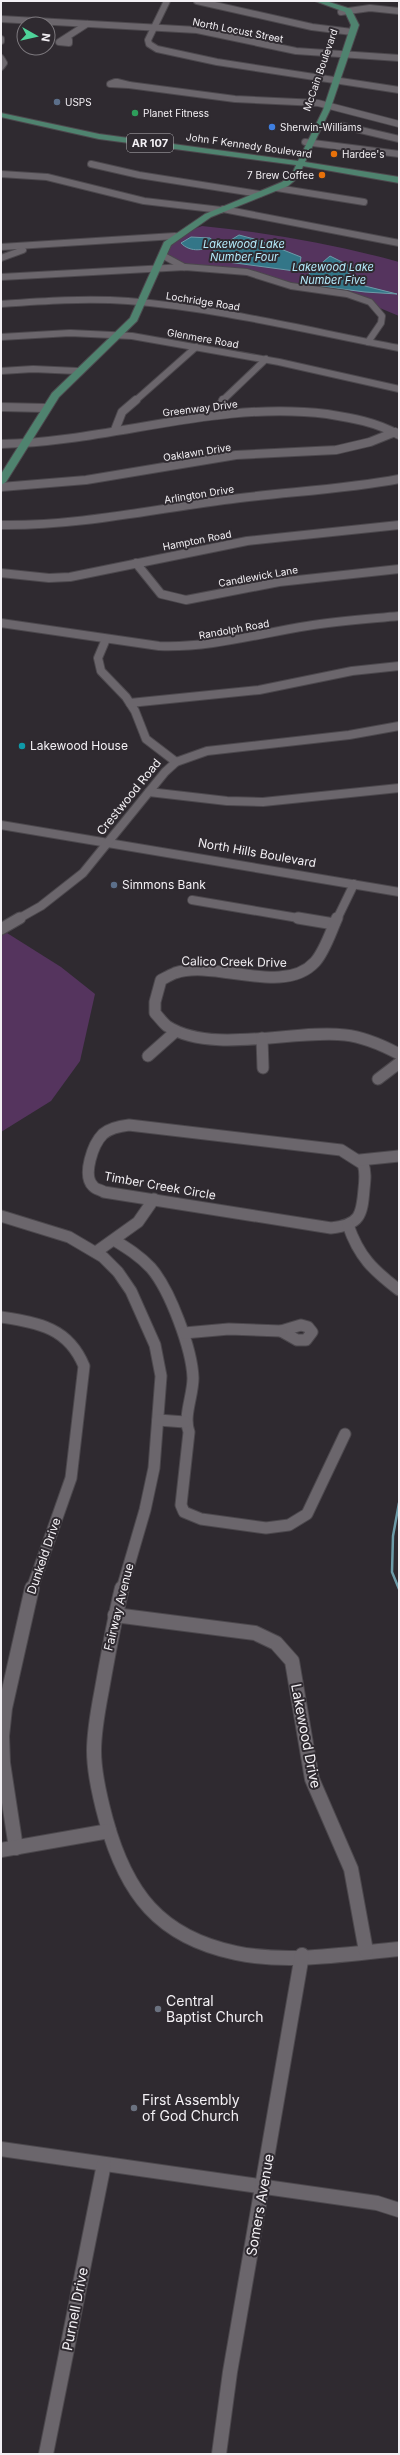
<svg xmlns="http://www.w3.org/2000/svg" width="400" height="2455" font-family="Inter,sans-serif">
<style>
.green{fill:#55345e}
.water{fill:#337688;stroke:#6d9ba8}
.lines{fill:none;stroke-linecap:round;stroke-linejoin:round}
.stream{stroke:#6d9ba8;stroke-width:2.5}
.minor-far3-casing{stroke:#4c484d;stroke-width:8}
.minor-far2-casing{stroke:#4c484d;stroke-width:10}
.minor-far1-casing{stroke:#4c484d;stroke-width:13}
.minor-casing{stroke:#4c484d;stroke-width:16}
.major-casing{stroke:#4c484d;stroke-width:2}
.minor-far3{stroke:#6b666c;stroke-width:6}
.minor-far2{stroke:#6b666c;stroke-width:8}
.minor-far1{stroke:#6b666c;stroke-width:11}
.minor{stroke:#6b666c;stroke-width:14}
.major{fill:#4f836f;fill-rule:evenodd}
.service-dot{fill:#5c6f8a;stroke:#2f2a30;stroke-width:1.5}
.leisure-dot{fill:#2e9e5b;stroke:#2f2a30;stroke-width:1.5}
.shop-dot{fill:#3f7fe0;stroke:#2f2a30;stroke-width:1.5}
.food-dot{fill:#e8710a;stroke:#2f2a30;stroke-width:1.5}
.culture-dot{fill:#0f9aa8;stroke:#2f2a30;stroke-width:1.5}
.worship-dot{fill:#6b7280;stroke:#2f2a30;stroke-width:1.5}
.labels{text-anchor:middle;stroke-width:4;stroke-linejoin:round;paint-order:stroke}
.far-street-label{font-size:10px;fill:#f3f0f4;stroke:#2f2a30}
.far-poi-label{font-size:10px;fill:#f3f0f4;stroke:#2f2a30;text-anchor:start}
.shield{fill:#2f2a30;stroke:#b8b5b9;stroke-width:1}
.shield-label{font-size:11px;font-weight:bold;fill:#f3f0f4}
.far-water-label{font-size:11px;font-style:italic;fill:#b4ebfb;stroke:#2f2a30}
.poi-label{font-size:12px;fill:#f3f0f4;stroke:#2f2a30;text-anchor:start}
.street-label{font-size:12px;fill:#f3f0f4;stroke:#2f2a30}
.near-street-label{font-size:14px;fill:#f3f0f4;stroke:#2f2a30}
.near-poi-label{font-size:14px;fill:#f3f0f4;stroke:#2f2a30;text-anchor:start}
</style>
<rect width="100%" height="100%" fill="#2f2a30"/>
<g class="green">
<path d="M202 226C269 233 334 244 399 262V316L375 306 362 296 291 286 265 277 182 266 161 256 175 236Z"/>
<polygon points="7,933 61,967 95,994 80,1061 51,1101 1,1132 1,936"/>
</g>
<g class="water">
<polygon points="239,235 258,240 301,257 300,263 305,269 302,272 213,260 213,251"/>
<path d="M191 237 210 238 216 243C206 251 190 253 181 243Z"/>
<polygon points="330,256 356,269 348,274 365,286 397,294 365,292 303,284 303,279"/>
</g>
<g class="lines">
<polyline class="stream" points="399,1589 392,1572 393,1536 399,1503"/>
<g class="minor-far3-casing">
<g id="minor-far3">
<polyline points="167,1 148,40 149,44 157,49 217,62 399,90"/>
<polyline points="197,1 312,27 352,32"/>
<polyline points="341,12 370,8 399,11"/>
<polyline points="1,19 197,30 296,51 399,58"/>
<polyline points="1,39 1,41"/>
<polyline points="64,40 69,40 69,43 59,42 87,24"/>
<polyline points="1,58 4,63 1,67"/>
<polygon points="115,82 117,82 129,85 110,84"/>
<polyline points="129,85 235,99 318,103 399,124"/>
<polyline points="339,125 399,139"/>
<polyline points="305,142 399,154"/>
<polyline points="91,164 139,175 259,194"/>
<polyline points="1,174 47,177 144,201 221,210"/>
<polyline points="277,188 364,202"/>
<polyline points="223,209 399,243"/>
<polyline points="1,247 175,236"/>
<polyline points="162,255 184,267"/>
<polyline points="1,258 23,250"/>
<polyline points="1,277 185,267 247,272 291,286 347,294 370,302 382,316 381,323 368,342"/>
<path d="M1 304C43 301 86 298 128 301 219 308 309 331 399 348"/>
<polyline points="1,337 70,333 132,336 279,362 399,389"/>
<polyline points="1,371 33,369 77,371"/>
<polyline points="135,401 196,347"/>
<polyline points="222,401 266,359"/>
</g>
</g>
<g class="minor-far2-casing">
<g id="minor-far2">
<polyline points="1,407 46,408"/>
<polyline points="217,415 223,400"/>
<polyline points="115,430 122,412 136,400"/>
<path d="M1 444C111 442 216 400 327 414 352 418 376 422 399 435"/>
<polyline points="1,487 86,480 236,455 336,450 370,442 395,432"/>
<path d="M1 525C77 526 149 510 224 500 282 492 341 490 399 479"/>
<polyline points="136,563 161,594 186,600 279,582 399,569"/>
<polyline points="1,573 49,578 70,577 247,541 399,525"/>
<path d="M1 623 159 646C210 648 257 634 307 626 338 621 368 619 399 616"/>
<polyline points="106,639 98,658 101,671 126,697 135,711 146,739 176,762"/>
<polyline points="130,703 259,690 352,671 399,666"/>
<polyline points="149,792 227,801 263,802 399,788"/>
<polyline points="1,825 399,892"/>
<polyline points="192,900 304,919"/>
<polyline points="18,919 41,906 83,873 165,772 176,762 207,751 349,735 399,726"/>
<polyline points="337,919 354,884"/>
</g>
</g>
<g class="minor-far1-casing">
<g id="minor-far1">
<polyline points="298,918 334,924"/>
<path d="M337 918C331 931 325 951 315 962 283 997 215 959 175 973 170 975 165 978 161 980L155 1002V1013C159 1017 163 1023 167 1026 212 1055 294 1029 345 1035 364 1037 382 1045 399 1054"/>
<polyline points="1,929 20,918"/>
<polyline points="262,1038 263,1068"/>
<polyline points="148,1056 175,1032"/>
<polyline points="378,1079 399,1063"/>
<path d="M129 1125 341 1150 363 1164C366 1172 365 1180 364 1189 362 1215 360 1225 331 1228L104 1192C101 1190 95 1189 93 1186 82 1175 93 1144 103 1134 110 1128 120 1126 129 1125Z"/>
<polyline points="360,1160 399,1156"/>
<polyline points="1,1216 69,1237 103,1257 118,1272 131,1291 155,1345 161,1376 154,1468 145,1510 122,1589"/>
<path d="M348 1225C359 1257 373 1270 399 1290"/>
<path d="M114 1240C127 1248 140 1256 151 1268 170 1290 192 1349 193 1378 193 1396 183 1416 189 1432L181 1505 184 1512 201 1519 266 1528 289 1525 307 1514 345 1434"/>
<polyline points="96,1252 138,1222 154,1199"/>
<path d="M1 1317C38 1323 68 1327 84 1366L71 1478 32 1589"/>
<polygon points="301,1325 308,1327 312,1332 306,1340 297,1340 281,1331"/>
<polyline points="184,1333 229,1329 281,1331"/>
<polyline points="158,1420 185,1422"/>
</g>
</g>
<g class="minor-casing">
<g id="minor">
<path d="M122 1588C114 1621 108 1655 102 1689 98 1710 94 1730 94 1751 94 1774 100 1798 106 1820 126 1893 159 1937 236 1953 289 1964 346 1954 399 1949"/>
<polyline points="115,1615 255,1633 276,1643 292,1661 312,1779 351,1869 366,1951"/>
<polyline points="16,1848 3,1763 2,1736 5,1708 32,1588"/>
<polyline points="1,1850 109,1831"/>
<polyline points="1,2149 377,2203 399,2210"/>
<polyline points="46,2454 104,2164"/>
<polyline points="219,2454 230,2372 302,1955"/>
</g>
</g>
<g class="major-casing">
<polygon id="major" points="315,1 326,1 351,9 359,25 330,110 305,162 399,177 399,183 303,166 299,177 288,186 211,217 171,245 137,321 59,397 6,482 1,485 1,474 52,393 130,318 164,242 205,214 282,182 292,174 296,165 99,139 1,117 1,113 99,134 298,161 323,110 351,25 345,12"/>
</g>
<use href="#minor-far3" class="minor-far3"/>
<use href="#minor-far2" class="minor-far2"/>
<use href="#minor-far1" class="minor-far1"/>
<use href="#minor" class="minor"/>
<use href="#major" class="major"/>
</g>
<g class="service-dot">
<circle cx="57" cy="102" r="4"/>
<circle cx="114" cy="885" r="4"/>
</g>
<circle class="leisure-dot" cx="135" cy="113" r="4"/>
<circle class="shop-dot" cx="272" cy="127" r="4"/>
<g class="food-dot">
<circle cx="334" cy="154" r="4"/>
<circle cx="322" cy="175" r="4"/>
</g>
<circle class="culture-dot" cx="22" cy="746" r="4"/>
<g class="worship-dot">
<circle cx="158" cy="2009" r="4"/>
<circle cx="134" cy="2108" r="4"/>
</g>
<g class="labels">
<g class="far-street-label">
<text transform="translate(238 30) rotate(11)" y="4">North Locust Street</text>
<text transform="translate(320 70) rotate(-71)" y="4">McCain Boulevard</text>
<text transform="translate(249 145) rotate(8)" y="4">John F Kennedy Boulevard</text>
<text transform="translate(203 301) rotate(9)" y="4">Lochridge Road</text>
<text transform="translate(203 338) rotate(10)" y="4">Glenmere Road</text>
<text transform="translate(200 408) rotate(-7)" y="4">Greenway Drive</text>
<text transform="translate(197 452) rotate(-9)" y="4">Oaklawn Drive</text>
<text transform="translate(199 494) rotate(-9)" y="4">Arlington Drive</text>
<text transform="translate(197 540) rotate(-11)" y="4">Hampton Road</text>
<text transform="translate(258 576) rotate(-10)" y="4">Candlewick Lane</text>
<text transform="translate(234 629) rotate(-10)" y="4">Randolph Road</text>
</g>
<g class="far-poi-label">
<text x="65" y="106">USPS</text>
<text x="143" y="117">Planet Fitness</text>
<text x="280" y="131">Sherwin-Williams</text>
<text x="342" y="158">Hardee's</text>
<text x="314" y="179" text-anchor="end">7 Brew Coffee</text>
</g>
<rect class="shield" x="127" y="134" width="46" height="18" rx="3"/>
<g class="shield-label">
<text x="150" y="147">AR 107</text>
</g>
<g class="far-water-label">
<text x="244" y="248">Lakewood Lake<tspan x="244" dy="13">Number Four</tspan></text>
<text x="333" y="271">Lakewood Lake<tspan x="333" dy="13">Number Five</tspan></text>
</g>
<g class="poi-label">
<text x="30" y="750">Lakewood House</text>
<text x="122" y="889">Simmons Bank</text>
</g>
<g class="street-label">
<text transform="translate(129 797) rotate(-51)" y="4">Crestwood Road</text>
<text transform="translate(257 853) rotate(10)" y="4">North Hills Boulevard</text>
<text transform="translate(234 962) rotate(1)" y="4">Calico Creek Drive</text>
<text transform="translate(160 1186) rotate(10)" y="4">Timber Creek Circle</text>
<text transform="translate(44 1556) rotate(-71)" y="4">Dunkeld Drive</text>
<text transform="translate(119 1607) rotate(-76)" y="4">Fairway Avenue</text>
</g>
<g class="near-street-label">
<text transform="translate(306 1736) rotate(79)" y="5">Lakewood Drive</text>
<text transform="translate(260 2205) rotate(-80)" y="5">Somers Avenue</text>
<text transform="translate(75 2309) rotate(-79)" y="5">Purnell Drive</text>
</g>
<g class="near-poi-label">
<text x="166" y="2006">Central<tspan x="166" dy="16">Baptist Church</tspan></text>
<text x="142" y="2105">First Assembly<tspan x="142" dy="16">of God Church</tspan></text>
</g>
</g>
<rect width="400" height="2455" fill="none" stroke="#f3f0f4" stroke-width="4"/>
<g transform="translate(36 36) rotate(98)"><circle r="19" fill="#2f2a30" stroke="#7d797e"/>
<path d="M0-3L7 15L0 10L-7 15Z" fill="#4ed399"/>
<text y="-6" font-size="11" font-weight="bold" text-anchor="middle" fill="#f3f0f4">N</text>
</g>
</svg>
